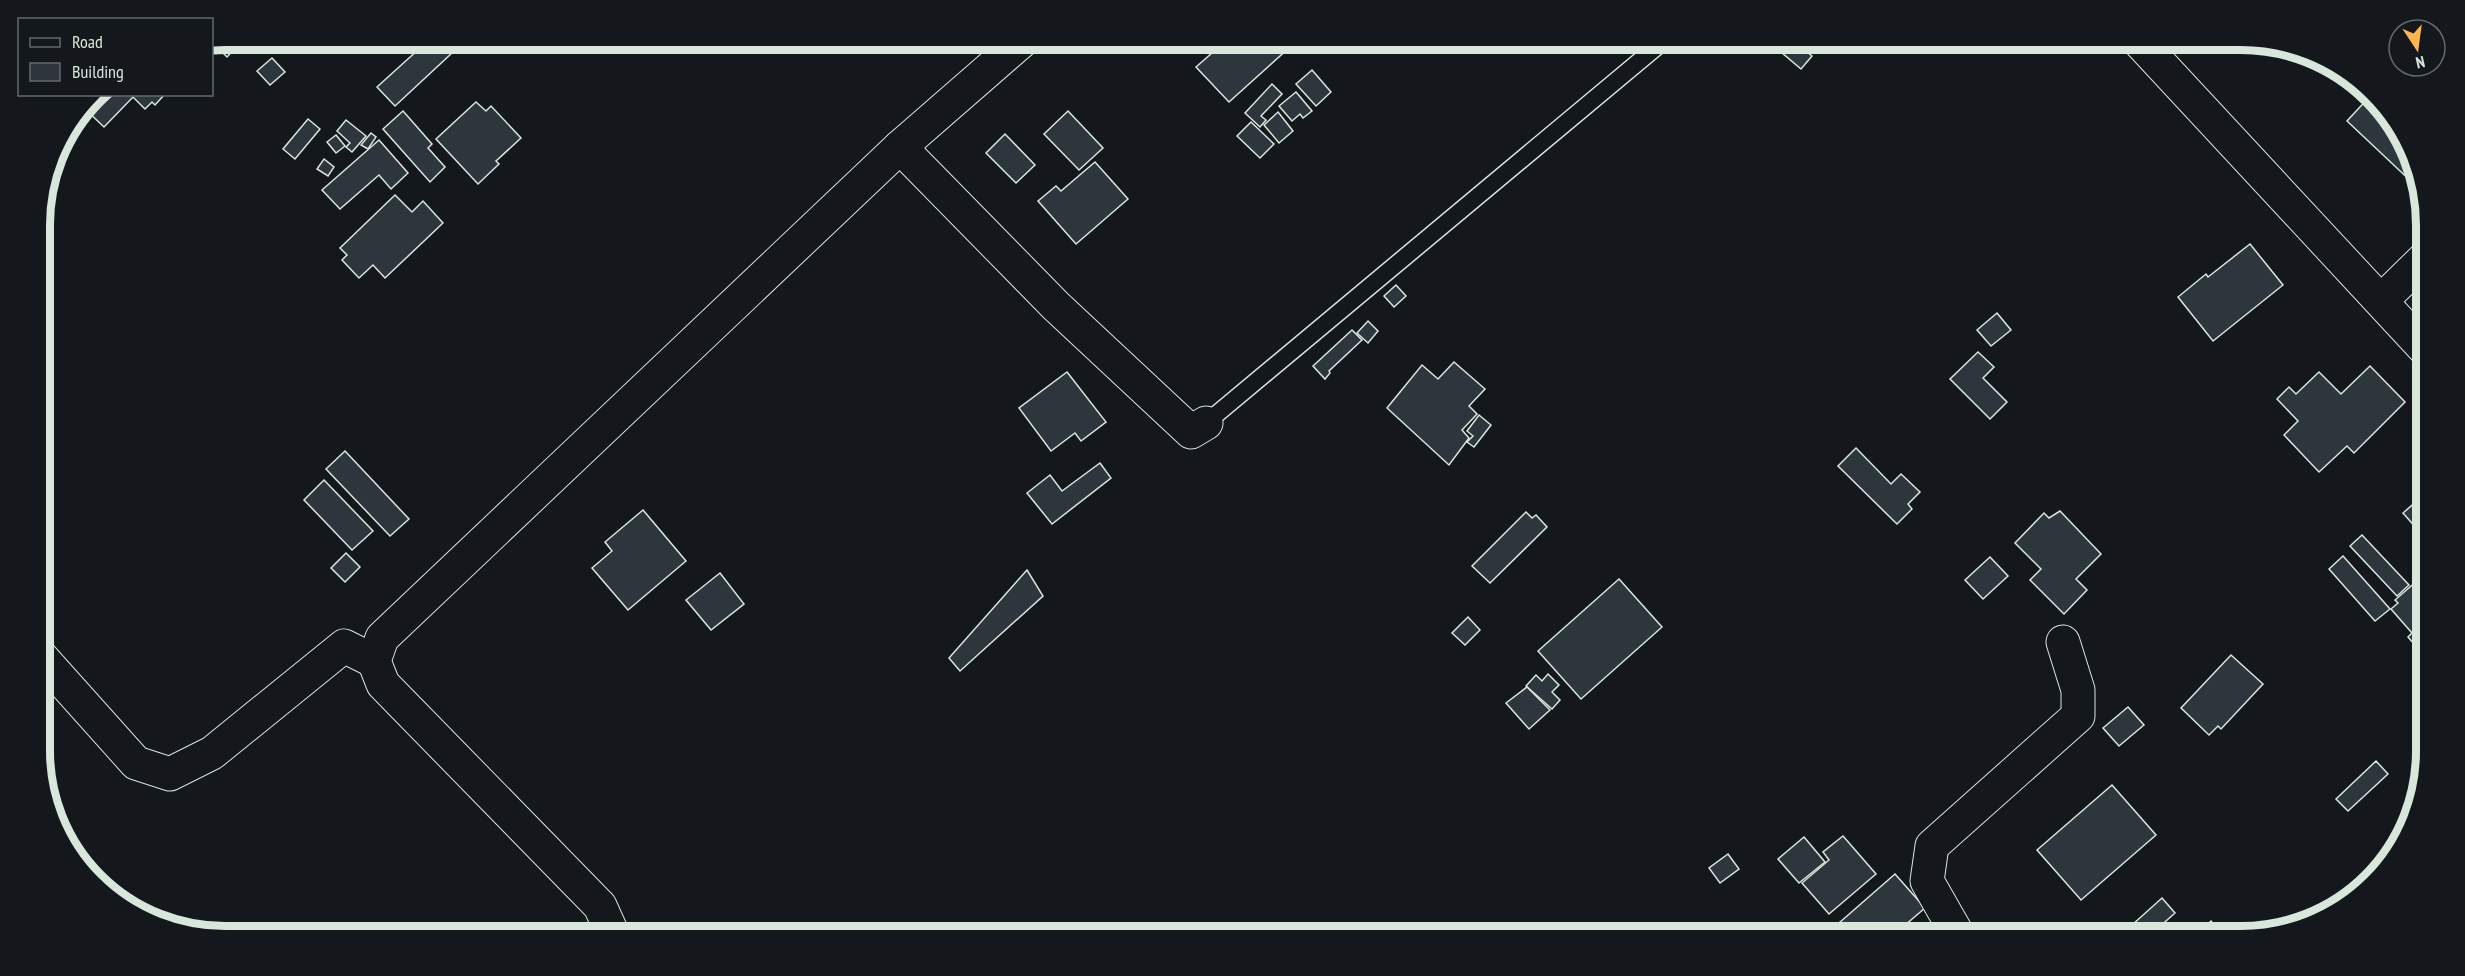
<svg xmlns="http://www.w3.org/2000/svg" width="2465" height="976" font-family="'PT Sans Narrow',sans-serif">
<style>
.building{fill:#2c363c;stroke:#d8e6dc;stroke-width:1.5}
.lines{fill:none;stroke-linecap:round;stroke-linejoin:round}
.lane-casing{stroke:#d8e6dc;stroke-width:19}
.street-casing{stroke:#d8e6dc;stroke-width:35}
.lane{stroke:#14181c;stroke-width:16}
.street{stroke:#14181c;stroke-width:33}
.rim{fill:none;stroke:#d8e6dc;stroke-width:8}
</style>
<rect width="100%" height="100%" fill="#14181c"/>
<g class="building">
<polygon points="225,39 242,41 227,57 212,42"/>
<polygon points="430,39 467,39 395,106 377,87"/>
<polygon points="1071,39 1091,39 1081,50"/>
<polygon points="1228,39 1299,39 1229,102 1196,67"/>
<polygon points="1780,39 1792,39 1812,56 1801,69 1774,46"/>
<polygon points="272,58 285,72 270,85 257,71"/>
<polygon points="1312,70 1331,92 1316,106 1296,84"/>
<polygon points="1272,84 1282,94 1261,116 1266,120 1260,127 1245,113"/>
<polygon points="1296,92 1312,111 1303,118 1300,114 1292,121 1279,106"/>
<polygon points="95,94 165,94 155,105 152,102 145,109 133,97 104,127 84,108"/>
<polygon points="2371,95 2387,111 2418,184 2416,186 2347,121"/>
<polygon points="476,102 486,111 491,106 521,138 496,161 499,164 478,184 436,139"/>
<polygon points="403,111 432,144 428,148 445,167 430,182 383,129"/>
<polygon points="1068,111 1103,148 1079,170 1044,134"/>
<polygon points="1278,112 1293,131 1279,143 1264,125"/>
<polygon points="308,119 320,129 295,159 283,149"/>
<polygon points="346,120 366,136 352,152 346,147 350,143 337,131"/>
<polygon points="1251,122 1274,144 1260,158 1237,136"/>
<polygon points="371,133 376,137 368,149 361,145"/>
<polygon points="1005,134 1035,165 1016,183 986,153"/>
<polygon points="336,135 345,146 336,153 327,142"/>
<polygon points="379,140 408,173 391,189 379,175 340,209 322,190"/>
<polygon points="324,159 334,167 328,176 317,169"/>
<polygon points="1095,162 1128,199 1076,244 1038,201 1056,186 1061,191"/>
<polygon points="395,195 412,212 423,201 443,223 385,278 373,265 359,278 342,260 347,255 340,248"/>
<polygon points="2250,244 2283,285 2213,341 2178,297 2206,274 2208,277"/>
<polygon points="1396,285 1406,296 1394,307 1384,296"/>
<polygon points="1997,313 2011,330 1991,346 1977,330"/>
<polygon points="1368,321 1378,331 1368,343 1357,333"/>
<polygon points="1352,330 1362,340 1329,371 1330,373 1325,379 1313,366"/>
<polygon points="1978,352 1994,367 1983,378 2007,402 1990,419 1950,379"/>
<polygon points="1454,362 1485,389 1469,406 1477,414 1462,430 1469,438 1449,465 1387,408 1422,365 1438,379"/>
<polygon points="2370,366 2405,402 2354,453 2347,446 2319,472 2284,435 2298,421 2277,399 2289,387 2296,394 2319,372 2341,394"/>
<polygon points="1067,372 1106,422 1081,441 1075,433 1051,451 1019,408"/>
<polygon points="1479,415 1491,425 1474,447 1467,442 1473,436 1467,431"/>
<polygon points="1856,448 1891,484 1901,474 1920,492 1908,504 1912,509 1897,524 1838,466"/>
<polygon points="345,451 409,519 390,536 326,469"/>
<polygon points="1100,463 1111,478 1052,524 1027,493 1050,475 1062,491"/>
<polygon points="324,480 373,531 352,550 304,500"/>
<polygon points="2425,494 2425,538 2403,513"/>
<polygon points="643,510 686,561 628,610 592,568 612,551 605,542"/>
<polygon points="2060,511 2101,554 2076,579 2087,590 2064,614 2030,580 2041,569 2015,543 2044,513 2049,518"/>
<polygon points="1526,512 1532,518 1536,515 1547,527 1490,583 1472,566"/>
<polygon points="2362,535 2409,585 2397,596 2350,546"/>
<polygon points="346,553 360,567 345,582 331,568"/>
<polygon points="2343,556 2390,609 2375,621 2329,569"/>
<polygon points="1990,557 2008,576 1983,599 1965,580"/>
<polygon points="1027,570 1043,596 960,671 949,658"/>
<polygon points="720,573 744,604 711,630 686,600"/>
<polygon points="1619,579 1662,627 1581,699 1538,651"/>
<polygon points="2418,580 2426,589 2426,658 2408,637 2412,633 2391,609 2398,603 2395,600"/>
<polygon points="1468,617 1480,630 1465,645 1452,633"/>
<polygon points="2231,655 2263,684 2221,729 2218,726 2209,735 2181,708"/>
<polygon points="1548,674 1559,685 1552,692 1560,700 1552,709 1526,686 1536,675 1542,681"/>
<polygon points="1527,687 1550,710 1529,729 1506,703"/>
<polygon points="2128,707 2144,725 2119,746 2103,728"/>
<polygon points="2376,761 2388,774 2348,811 2336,799"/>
<polygon points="2112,785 2156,835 2081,900 2037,850"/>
<polygon points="1843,836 1876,874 1829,914 1802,883 1829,860 1823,852"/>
<polygon points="1804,837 1825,862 1799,883 1778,859"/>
<polygon points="1728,854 1739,869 1720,883 1709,868"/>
<polygon points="1895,874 1925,908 1891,937 1823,937"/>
<polygon points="2162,898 2175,913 2148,937 2142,937 2132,925"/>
<polygon points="2211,921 2225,937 2194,937"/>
</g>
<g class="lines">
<g class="lane-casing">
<polyline id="lane" points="1206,423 1666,39"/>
</g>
<g class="street-casing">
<g id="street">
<polyline points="2137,39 2425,349"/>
<polyline points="900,147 1056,306 1191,432 1206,423"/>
<polyline points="2381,301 2425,258"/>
<polyline points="42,658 136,763 170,774 212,753 344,646 374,661"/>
<polyline points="614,937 600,906 383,684 374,661 382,638 900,147 1024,39"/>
<polyline points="1959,937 1927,881 1932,846 2078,716 2078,690 2063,642"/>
</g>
</g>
<use href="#lane" class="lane"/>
<use href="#street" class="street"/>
</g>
<path d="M0 0H2465V976H0ZM225 50H2241A175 175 0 0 1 2416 225V751A175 175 0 0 1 2241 926H225A175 175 0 0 1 50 751V225A175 175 0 0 1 225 50Z" fill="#14181c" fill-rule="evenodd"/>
<path class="rim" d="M225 50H2241A175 175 0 0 1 2416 225V751A175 175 0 0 1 2241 926H225A175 175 0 0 1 50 751V225A175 175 0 0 1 225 50Z"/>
<rect x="18" y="18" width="195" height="78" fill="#14181c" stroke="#626a69" stroke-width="1.5"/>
<rect x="30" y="38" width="30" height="9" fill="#14181c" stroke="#626a69" stroke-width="1.5"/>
<text x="72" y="48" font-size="18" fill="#d8e6dc">Road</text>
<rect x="30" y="63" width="30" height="18" fill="#2c363c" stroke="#626a69" stroke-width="1.5"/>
<text x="72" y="78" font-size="18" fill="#d8e6dc">Building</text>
<g transform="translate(2417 48) rotate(167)"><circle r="28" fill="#14181c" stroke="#626a69" stroke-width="1.5"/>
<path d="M0-4.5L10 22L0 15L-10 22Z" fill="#ffb74d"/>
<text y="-9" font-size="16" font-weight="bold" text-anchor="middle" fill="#d8e6dc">N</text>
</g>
</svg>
